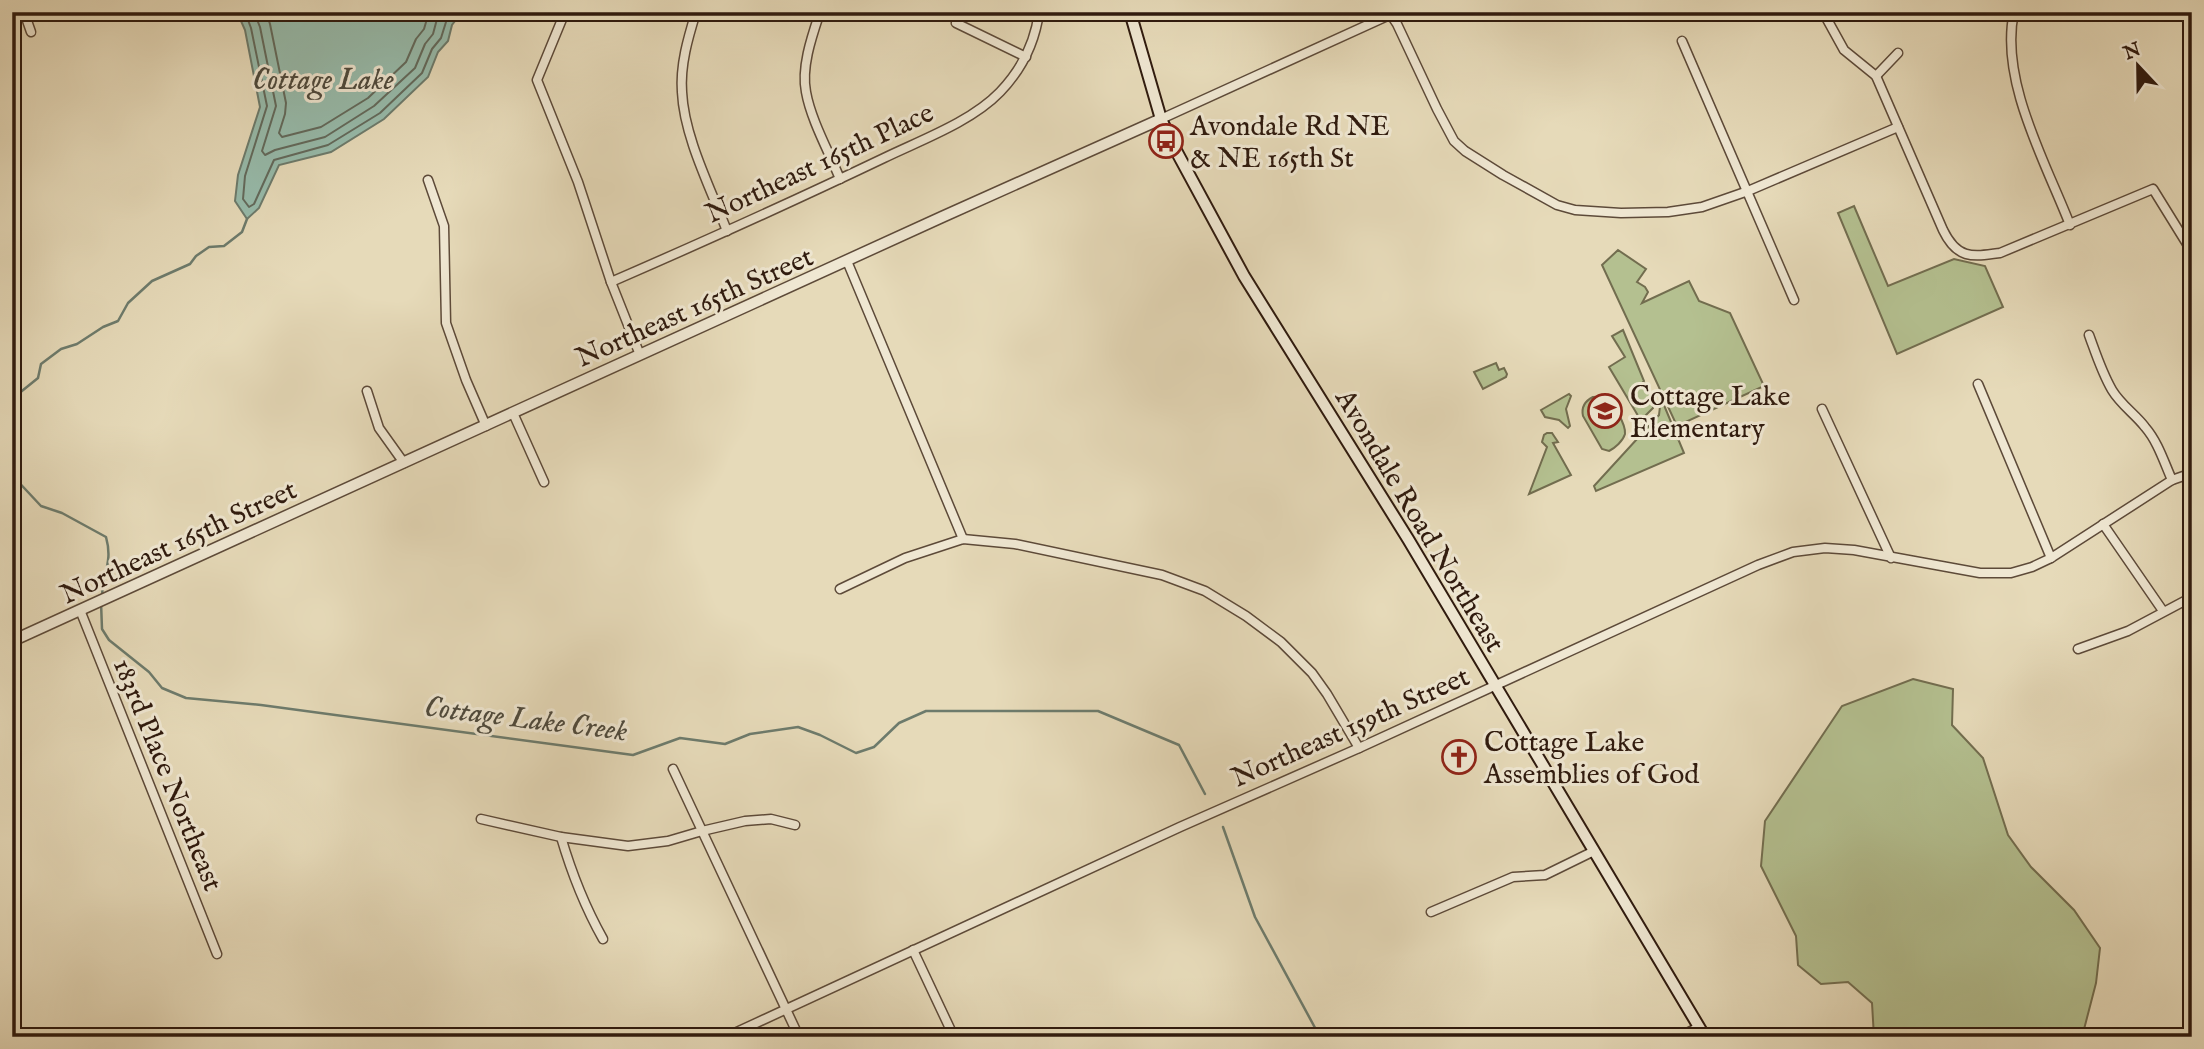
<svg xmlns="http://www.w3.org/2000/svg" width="2204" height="1049" font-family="'IM FELL English',serif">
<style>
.green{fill:#b4c090;stroke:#726d4f;stroke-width:2}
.water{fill:#97bbab;stroke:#6d7b6c;stroke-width:2}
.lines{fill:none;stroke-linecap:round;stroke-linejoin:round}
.shore{stroke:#636a5c;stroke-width:2}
.stream{stroke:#6d7b6c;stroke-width:2.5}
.minor-casing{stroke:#5d4a39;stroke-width:11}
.tertiary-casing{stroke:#5d4a39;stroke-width:13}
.secondary-casing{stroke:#2f1a0e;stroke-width:14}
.minor{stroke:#efe7d2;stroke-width:8}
.tertiary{stroke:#efe7d2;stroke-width:10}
.secondary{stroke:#efe7d2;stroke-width:10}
.labels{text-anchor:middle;stroke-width:6;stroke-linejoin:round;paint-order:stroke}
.poi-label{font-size:28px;fill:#2f1a0e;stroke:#efe7d2;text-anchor:start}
.street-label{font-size:28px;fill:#2f1a0e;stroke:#efe7d2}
.water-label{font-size:30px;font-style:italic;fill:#4e4a3d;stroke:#efe7d2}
</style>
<rect width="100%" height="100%" fill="#e6dab9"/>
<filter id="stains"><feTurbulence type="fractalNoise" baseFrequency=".00286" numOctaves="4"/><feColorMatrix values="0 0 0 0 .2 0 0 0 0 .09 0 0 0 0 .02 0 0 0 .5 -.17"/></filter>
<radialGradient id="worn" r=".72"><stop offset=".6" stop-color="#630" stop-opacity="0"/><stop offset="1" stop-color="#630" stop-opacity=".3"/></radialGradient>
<g class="green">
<polygon points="1854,206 1888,286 1954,259 1985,266 2003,307 1897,354 1838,213"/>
<polygon points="1618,250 1646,269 1637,282 1645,287 1648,292 1642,303 1689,281 1699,301 1730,313 1764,386 1677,426 1602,265"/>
<path d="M1623 330 1644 381 1643 382C1650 387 1653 400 1653 408L1642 419H1640L1609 367 1625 357 1612 336Z"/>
<polygon points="1496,363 1499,370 1504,368 1507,374 1506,377 1483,389 1474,372"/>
<polygon points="1569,394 1571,396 1566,409 1570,426 1568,428 1559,420 1545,417 1541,410"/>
<path d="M1593 397C1599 397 1600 396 1605 398 1613 403 1626 424 1625 434 1623 441 1615 448 1609 451L1602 449 1583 416C1581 407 1585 401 1593 397Z"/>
<polygon points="1661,398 1684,453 1596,491 1594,486 1659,415"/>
<polygon points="1547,433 1552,433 1558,442 1553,443 1571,475 1529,494 1547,447 1542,442 1544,435"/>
<polygon points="1913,679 1953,689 1952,725 1983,758 2008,835 2031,867 2074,910 2100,948 2096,983 2082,1037 1874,1037 1872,1003 1848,982 1821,984 1798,965 1796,936 1761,866 1765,821 1842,706"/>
</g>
<polygon class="water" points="237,12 462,12 452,25 448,41 438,52 428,77 384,119 331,152 279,165 259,208 247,219 235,201 238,175 260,107 245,30"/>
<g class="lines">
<g class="shore">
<polyline points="245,12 251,28 267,106 245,176 243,199 249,207 254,204 274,160 328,145 380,113 422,73 432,49 441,38 446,22 453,12"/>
<polyline points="254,12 260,27 276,106 262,151 265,155 275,150 325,137 374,106 415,68 425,44 433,34 437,19 442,12"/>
<polyline points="266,12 270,24 286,103 285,114 279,133 282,137 321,127 368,98 406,62 416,39 424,29 429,12"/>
</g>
<g class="stream">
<polyline points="12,399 38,378 41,364 61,349 77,344 103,327 118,321 128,303 152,281 190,264 196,256 209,247 224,246 242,232 247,219"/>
<path d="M12 475 41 506 62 513 106 537C113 562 103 572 102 596"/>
<polyline points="101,602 102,629 109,640 149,672 162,688 186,698 261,705 633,755 680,738 725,744 750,734 798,727 820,735 856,753 874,747 899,723 926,711 1098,711 1179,745 1205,794"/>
<polyline points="1223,827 1255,917 1320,1037"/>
</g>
<g class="minor-casing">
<g id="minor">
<polyline points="24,12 31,32"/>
<polyline points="565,12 537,80 578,182 611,282 640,355"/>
<path d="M696 12C688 38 680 65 682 92 684 137 711 189 727 231"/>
<path d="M820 12C812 36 801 67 806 92 811 120 829 152 840 179"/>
<polyline points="1389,12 1397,24 1437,109 1454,141 1465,151 1503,175 1557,205 1575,210 1621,213 1668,212 1702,207 1748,191 1898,127"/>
<path d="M1823 12 1844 50 1876 76 1943 230C1957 259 1971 257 2000 253L2153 189 2192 252"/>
<path d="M2014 12C1999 80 2046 163 2070 225"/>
<polyline points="956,23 1026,57"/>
<polyline points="1682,41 1794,300"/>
<polyline points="1876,76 1898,53"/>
<polyline points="1161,119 1396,12"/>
<polyline points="428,180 444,226 446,323 466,380 486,426"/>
<polyline points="847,261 963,539"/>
<path d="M611 282C703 242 794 201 884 158 921 140 971 122 1000 92 1021 70 1035 43 1039 12"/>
<path d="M2089 335C2096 354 2102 373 2112 390 2121 405 2135 414 2145 427 2158 442 2164 462 2172 480"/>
<polyline points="1978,384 2051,558"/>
<polyline points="367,391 379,428 404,463"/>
<polyline points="1822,409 1891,558"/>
<polyline points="513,413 544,482"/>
<polyline points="2103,524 2163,611"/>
<polyline points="840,589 905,558 963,539 1015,544 1162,575 1205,591 1246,616 1281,642 1312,673 1327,694 1359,748"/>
<polyline points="80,610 217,954"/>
<polyline points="2078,649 2128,631 2192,597"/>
<polyline points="673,769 799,1037"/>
<polyline points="481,819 561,837 628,846 668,841 702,831 745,821 771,819 795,825"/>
<path d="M561 837C571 871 585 907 603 939"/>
<polyline points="1431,912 1513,877 1545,875 1594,851"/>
<polyline points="913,950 954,1037"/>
<polyline points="726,1037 1180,827 1359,748 1758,565 1793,552 1825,548 1854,550 1980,573 2011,573 2032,567 2051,558 2172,480 2192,473"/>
<polyline points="1679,1037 1699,1027"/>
</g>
</g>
<g class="tertiary-casing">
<polyline id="tertiary" points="12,641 942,217 1161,119"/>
</g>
<g class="secondary-casing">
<polyline id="secondary" points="1130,12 1161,119 1173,145 1244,276 1408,539 1705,1037"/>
</g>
<use href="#minor" class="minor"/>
<use href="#tertiary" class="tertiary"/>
<use href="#secondary" class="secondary"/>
</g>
<defs>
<g id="bus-ring" transform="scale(1.75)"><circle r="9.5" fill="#efe7d2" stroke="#8f2418" stroke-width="1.5"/><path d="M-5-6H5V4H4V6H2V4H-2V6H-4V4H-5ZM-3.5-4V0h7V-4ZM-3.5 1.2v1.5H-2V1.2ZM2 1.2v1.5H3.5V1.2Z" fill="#8f2418"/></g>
<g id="school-ring" transform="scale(1.75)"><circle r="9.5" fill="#efe7d2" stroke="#8f2418" stroke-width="1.5"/><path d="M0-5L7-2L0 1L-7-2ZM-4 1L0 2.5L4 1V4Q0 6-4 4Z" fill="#8f2418"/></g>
<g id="church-ring" transform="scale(1.75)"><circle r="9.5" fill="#efe7d2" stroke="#8f2418" stroke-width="1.5"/><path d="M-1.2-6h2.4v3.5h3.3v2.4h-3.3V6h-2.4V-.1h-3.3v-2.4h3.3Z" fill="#8f2418"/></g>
</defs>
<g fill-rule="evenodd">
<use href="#bus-ring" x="1166" y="141"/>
<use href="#school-ring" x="1605" y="411"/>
<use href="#church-ring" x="1459" y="757"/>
</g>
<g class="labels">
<g class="poi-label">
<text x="1190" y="135">Avondale Rd NE<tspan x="1190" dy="32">&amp; NE 165th St</tspan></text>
<text x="1630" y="405">Cottage Lake<tspan x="1630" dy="32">Elementary</tspan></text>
<text x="1484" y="751">Cottage Lake<tspan x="1484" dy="32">Assemblies of God</tspan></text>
</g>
<g class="street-label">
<text transform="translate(819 162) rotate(-25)" y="10">Northeast 165th Place</text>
<text transform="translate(694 306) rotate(-24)" y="10">Northeast 165th Street</text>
<text transform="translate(1421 520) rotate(59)" y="10">Avondale Road Northeast</text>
<text transform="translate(178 541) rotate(-25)" y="10">Northeast 165th Street</text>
<text transform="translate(1350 726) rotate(-24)" y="10">Northeast 159th Street</text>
<text transform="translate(169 774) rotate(68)" y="10">183rd Place Northeast</text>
</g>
<g class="water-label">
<text x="323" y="89">Cottage Lake</text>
<text transform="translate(526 718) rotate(7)" y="10">Cottage Lake Creek</text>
</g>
</g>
<rect width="2204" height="1049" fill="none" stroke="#e6dab9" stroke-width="42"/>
<rect x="14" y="14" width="2176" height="1021" fill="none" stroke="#2f1a0e" stroke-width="3.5"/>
<rect x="21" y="21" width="2162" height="1007" fill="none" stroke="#2f1a0e" stroke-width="2"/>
<g transform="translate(2138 66) rotate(338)" stroke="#efe7d2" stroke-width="5" paint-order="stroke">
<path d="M0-5L12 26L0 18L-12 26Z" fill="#2f1a0e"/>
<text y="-10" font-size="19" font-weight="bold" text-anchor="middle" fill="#2f1a0e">N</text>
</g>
<rect width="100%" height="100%" filter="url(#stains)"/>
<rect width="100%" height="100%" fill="url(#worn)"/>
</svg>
